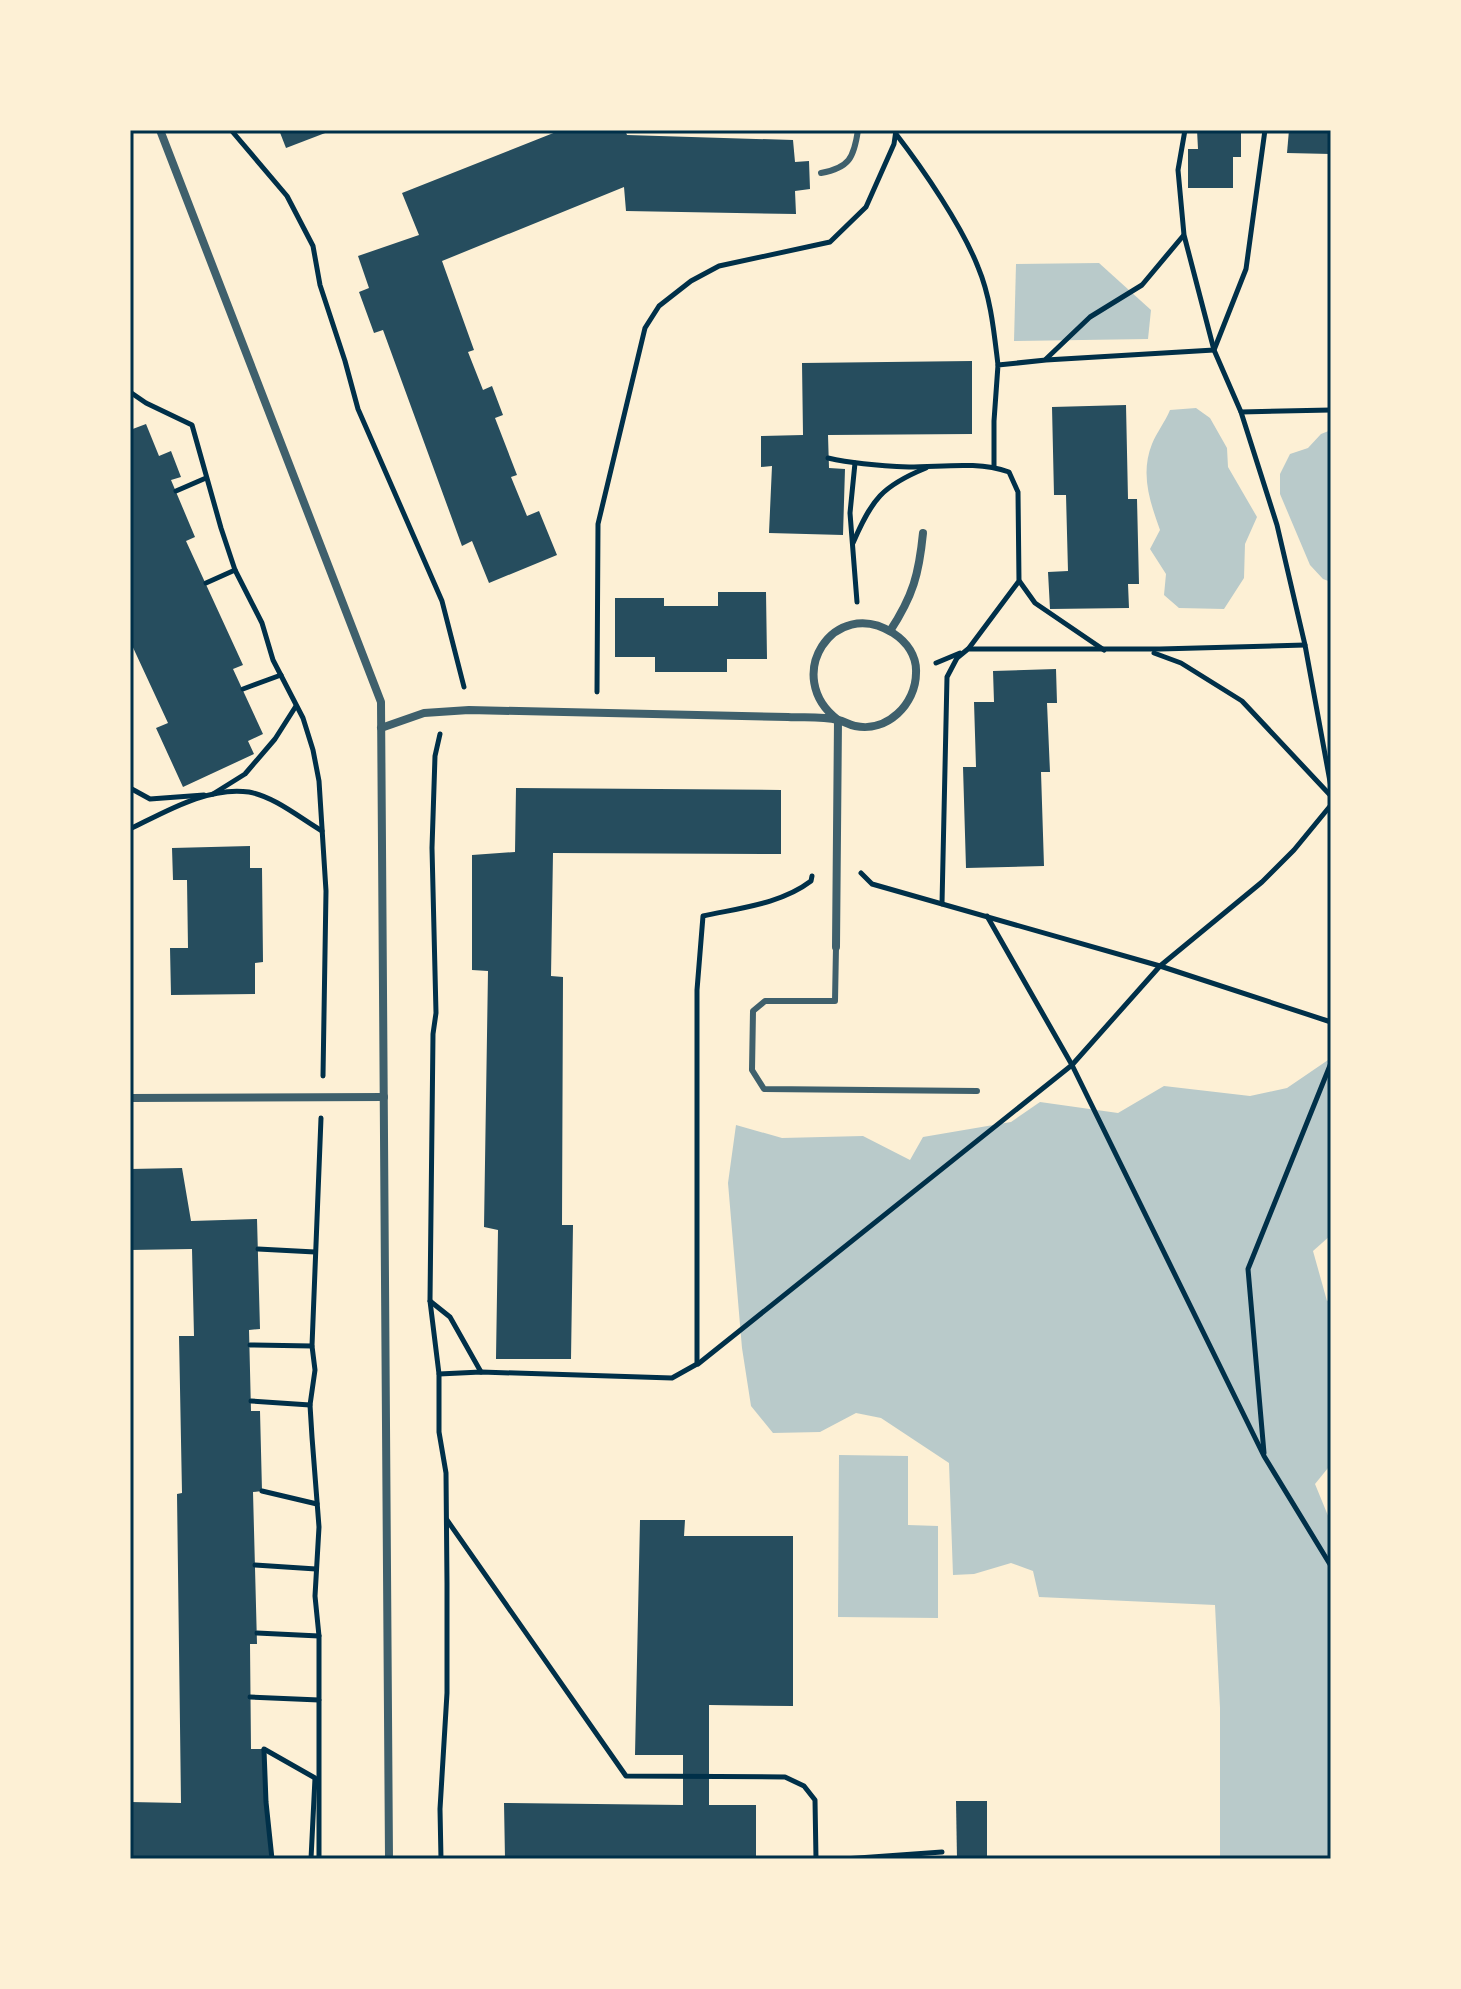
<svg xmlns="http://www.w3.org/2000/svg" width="1461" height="1989" font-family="'Fira Sans Condensed',sans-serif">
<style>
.green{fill:#b9caca}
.building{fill:#264d5e}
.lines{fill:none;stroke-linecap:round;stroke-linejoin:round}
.path{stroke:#003049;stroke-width:5}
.service{stroke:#3f606c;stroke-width:6}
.minor{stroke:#3f606c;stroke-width:8}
.neatline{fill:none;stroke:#003049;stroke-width:3}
</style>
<rect width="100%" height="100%" fill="#fdf0d5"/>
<g class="green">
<polygon points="1099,263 1151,310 1148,339 1014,341 1016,264"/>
<path d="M1196 408 1210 418 1227 448 1228 467 1257 517 1245 544 1244 578 1224 609 1179 608 1164 595 1166 574 1150 549 1160 530C1150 502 1140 474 1152 444 1157 432 1165 422 1170 410Z"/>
<polygon points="1331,430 1331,582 1323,579 1310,565 1280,494 1280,474 1290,454 1308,448 1321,434"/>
<polygon points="1331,1058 1331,1235 1313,1251 1327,1301 1331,1299 1331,1470 1328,1468 1315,1484 1331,1523 1331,1859 1220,1859 1220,1708 1215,1605 1039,1597 1033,1571 1011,1563 974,1574 953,1575 949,1463 881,1418 856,1413 820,1432 773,1433 751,1406 742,1348 728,1183 736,1125 782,1138 863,1136 910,1160 923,1137 1011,1122 1040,1102 1118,1113 1164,1086 1250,1096 1287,1088"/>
<polygon points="839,1455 908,1456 908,1525 938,1526 938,1618 838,1617"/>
</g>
<g class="building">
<polygon points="279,130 333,130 286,148"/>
<polygon points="561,130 625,130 627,135 793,140 795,162 809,161 810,189 795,191 796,214 626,211 624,187 442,261 474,350 468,352 483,390 492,386 503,415 495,418 517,475 511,477 527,516 539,511 557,555 489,583 472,541 462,546 383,330 374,333 359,292 369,288 358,256 419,235 402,193"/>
<polygon points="1197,130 1241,130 1241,157 1233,157 1233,188 1188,188 1188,149 1198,149"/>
<polygon points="1289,130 1331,130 1331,154 1287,153"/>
<polygon points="972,361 972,434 828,435 829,468 845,469 843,535 769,533 772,466 761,467 761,436 803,435 802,363"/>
<polygon points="1126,405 1128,499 1137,499 1139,584 1128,584 1129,608 1050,609 1048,572 1068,571 1066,495 1054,495 1052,407"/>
<polygon points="146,424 159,456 171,451 181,477 171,480 195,537 186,541 243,665 233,669 263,734 248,741 254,754 183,787 156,728 168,723 130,641 130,430"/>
<polygon points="718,592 766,592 767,659 727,659 727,672 655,672 655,657 615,657 615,598 664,598 664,606 718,606"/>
<polygon points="1056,669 1057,703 1047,703 1050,772 1041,772 1044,866 966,868 963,767 976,767 974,702 994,702 993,671"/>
<polygon points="516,788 781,790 781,854 553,853 551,976 563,977 562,1225 573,1225 571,1359 496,1359 498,1230 484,1227 488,971 472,970 472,855 515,852"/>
<polygon points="250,846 250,868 262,868 263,962 255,963 255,994 171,995 170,948 188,948 187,880 173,880 172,848"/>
<polygon points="182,1168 191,1221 257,1219 260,1329 249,1330 251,1411 260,1411 262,1491 253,1492 257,1644 250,1644 251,1749 264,1749 272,1859 130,1859 130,1802 181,1803 177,1494 182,1493 179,1336 194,1336 192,1249 130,1250 130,1169"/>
<polygon points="640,1520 685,1520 684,1536 793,1536 793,1706 709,1705 709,1805 756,1805 756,1859 505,1859 504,1803 683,1805 683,1755 635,1755"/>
<polygon points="956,1801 987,1801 987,1859 957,1859"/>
</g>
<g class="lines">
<g class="path">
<polyline points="231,130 287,196 313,246 320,285 345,361 358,409 442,601 464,687"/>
<polyline points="1185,130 1178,170 1184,235 1214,350 1241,412 1277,525 1305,645 1331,787"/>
<path d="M896 134C923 169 962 226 978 267 991 298 994 332 998 365"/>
<polyline points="1046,359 1090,317 1142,285 1183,236"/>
<polyline points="130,392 146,403 192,425 221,528 235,570 262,623 273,660 303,718 313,750 319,781 326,891 323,1076"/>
<polyline points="1241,412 1331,410"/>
<path d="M828 458C854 464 883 466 909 467 943 467 977 461 1009 472L1018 492 1019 581 969 648"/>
<polyline points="855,463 850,513 857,602"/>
<polyline points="994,467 994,421 998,365 1046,360 1214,350 1246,269 1265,130"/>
<polyline points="176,491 206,478"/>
<path d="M853 543C872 499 882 486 926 468"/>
<polyline points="1020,582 1035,603 1104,650"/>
<polyline points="206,583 235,570"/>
<polyline points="1154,653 1181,663 1242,701 1331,796"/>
<polyline points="936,663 960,653"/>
<polyline points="243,689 281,675"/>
<polyline points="597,692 598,524 645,328 659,306 691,281 719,266 830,242 866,207 894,144 896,130"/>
<polyline points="440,734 435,756 432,848 436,1013 433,1034 430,1301 439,1374 439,1432 446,1473 447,1583 447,1693 440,1809 441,1859"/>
<polyline points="130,788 150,799 204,795"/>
<polyline points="213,794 245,774 275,739 296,706"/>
<path d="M130 829C165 812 208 786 249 792 275 797 300 818 322 831"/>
<polyline points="861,873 872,884 1160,966 1331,1022"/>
<polyline points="942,904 947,677 957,658 968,649 1160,649 1305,645"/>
<polyline points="987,916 1072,1065 1264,1456 1331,1566"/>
<polyline points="258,1249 315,1252"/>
<polyline points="430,1301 450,1317 481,1372"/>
<polyline points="250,1345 312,1346"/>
<polyline points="698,1364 1072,1065 1160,966 1262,882 1294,850 1331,805"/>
<path d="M439 1374 481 1372 672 1378 697 1364V990L703 916C739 908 781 904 811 881L812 876"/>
<polyline points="251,1401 310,1405"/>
<polyline points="1264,1453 1248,1269 1331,1063"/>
<polyline points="262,1491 317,1504"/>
<polyline points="447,1520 626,1776 785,1777 804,1786 815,1800 816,1859"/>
<polyline points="255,1565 316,1569"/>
<polyline points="257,1633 319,1636"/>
<polyline points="250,1697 319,1700"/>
<polyline points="264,1749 315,1778 311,1859"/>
<polyline points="264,1750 266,1802 272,1859"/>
<polyline points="319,1859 319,1636 315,1596 319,1527 312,1437 310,1405 315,1370 312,1346 321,1118"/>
<polyline points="844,1859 942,1852"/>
</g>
<g class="service">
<path d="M821 173C849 168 854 158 858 130"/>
<polyline points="836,947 835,1001 765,1001 753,1011 752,1070 764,1089 977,1091"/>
</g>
<g class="minor">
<polyline points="160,130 381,702 389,1859"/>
<path d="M890 631C913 596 919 574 923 533"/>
<path d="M381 728 424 713 469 710 788 717C804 718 822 716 838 720 844 721 849 725 855 726 887 733 916 704 916 673 917 656 907 642 893 633 834 595 781 677 838 720"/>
<polyline points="836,947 838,720"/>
<polyline points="130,1098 384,1097"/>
</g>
</g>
<rect width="1461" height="1989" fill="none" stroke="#fdf0d5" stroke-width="264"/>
<rect x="132" y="132" width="1197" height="1725" class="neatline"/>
</svg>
